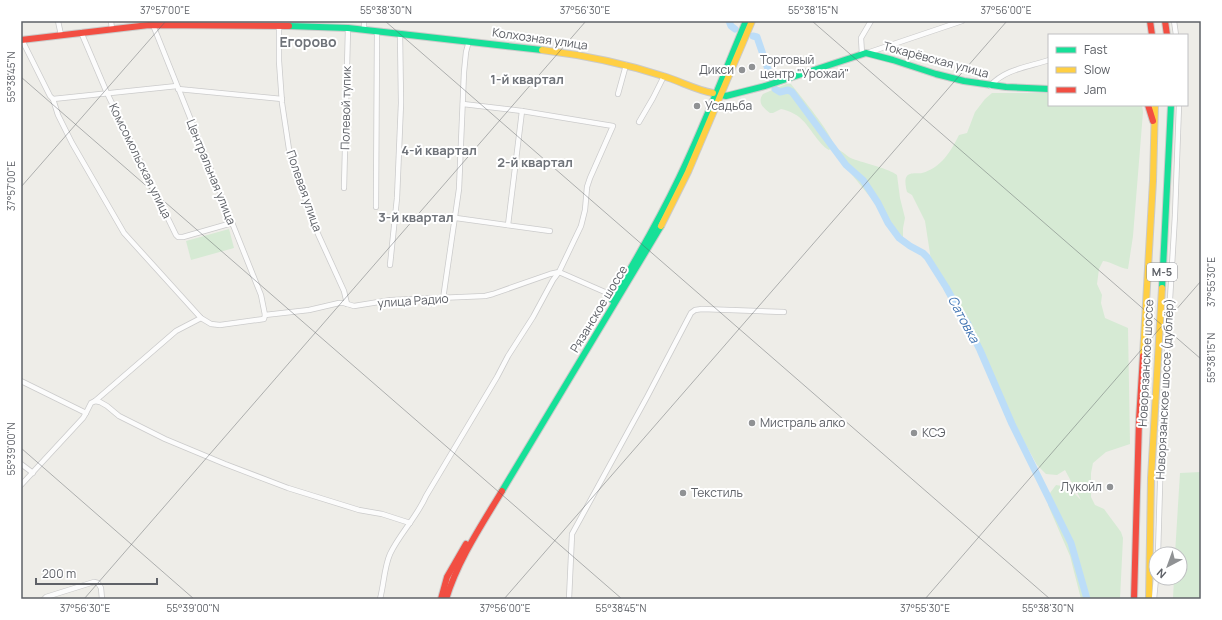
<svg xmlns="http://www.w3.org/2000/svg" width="1222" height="620" font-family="Manrope,sans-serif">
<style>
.green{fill:#d6ead4}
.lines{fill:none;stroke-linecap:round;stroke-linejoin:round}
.river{stroke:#bcddf8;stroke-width:7}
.street-casing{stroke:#cbcbcb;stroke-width:6}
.fast-casing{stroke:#cacac9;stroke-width:8}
.slow-casing{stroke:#cacac9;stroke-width:8}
.jam-casing{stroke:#cacac9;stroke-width:8}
.street{stroke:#fcfcfc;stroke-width:4.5}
.fast{stroke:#16e098;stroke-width:6}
.slow{stroke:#ffcf43;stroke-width:6}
.jam{stroke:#f24e42;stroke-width:6}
.ticks{fill:none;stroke:#5e6167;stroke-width:1;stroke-opacity:0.45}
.poi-dot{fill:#909294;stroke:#fff;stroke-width:1.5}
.labels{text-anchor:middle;stroke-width:4;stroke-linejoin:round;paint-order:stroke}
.shield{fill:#fff;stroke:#8e9095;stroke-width:1}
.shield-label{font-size:11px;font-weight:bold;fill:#5e6167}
.street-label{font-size:12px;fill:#5e6167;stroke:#fff}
.poi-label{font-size:12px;fill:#5e6167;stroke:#fff;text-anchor:start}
.neighbourhood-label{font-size:13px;font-weight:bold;fill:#6f7379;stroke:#fff}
.water-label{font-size:13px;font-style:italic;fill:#4275b3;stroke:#fff}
.quarter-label{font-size:14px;font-weight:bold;fill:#6f7379;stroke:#fff}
.neatline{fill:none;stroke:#5e6167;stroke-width:1.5}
.ticks-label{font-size:10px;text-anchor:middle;fill:#5e6167}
</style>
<rect width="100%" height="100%" fill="#eeede8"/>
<g class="green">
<path d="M786 84H791C801 97 831 132 834 146L829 150C823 147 819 141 815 136 805 122 799 113 781 109L773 113H770C763 108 757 102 763 94Z"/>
<path d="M992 93H1049V105H1142L1143 112 1133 236 1128 269C1119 268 1112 262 1103 261L1099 269 1097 284 1102 295 1101 303 1105 318 1128 328 1130 444 1106 452 1093 463 1091 473V497L1095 505 1104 509 1121 532 1123 538 1120 599H1081L1070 556 1048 505 1050 493 1056 485 1068 487 1081 500 1065 470 1057 475 1046 474 1037 465 1016 427 1007 406 993 377 984 354 974 336V328L931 260 925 221 912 195 907 192C906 188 904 179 907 176 910 172 918 174 922 173 941 168 951 151 959 135L967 133 975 112 985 99Z"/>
<path d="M837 149C843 151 847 157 853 159 864 163 890 169 897 175L900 198 905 218 903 228V239L895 236 886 224 875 203 836 155 834 152Z"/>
<polygon points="229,229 234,248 191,260 186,241"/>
<polygon points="1201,472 1201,599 1173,599 1174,578 1180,578 1180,554 1175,554 1180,473"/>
</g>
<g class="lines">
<g class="river">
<polyline points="729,21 731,26 735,29"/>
<polyline points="753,36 757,37 771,78"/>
<polyline points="775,89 780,92 788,90 792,92 846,165 863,180 878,203 888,223 899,238 910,246 923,253 927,257 946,287 958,309 968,324 971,332 980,350 1012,424 1071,543 1087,599"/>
</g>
<g class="street-casing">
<g id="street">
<polyline points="58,21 61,35"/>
<polyline points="111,21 112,29"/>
<polyline points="364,21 364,30"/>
<polyline points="1174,21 1176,35"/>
<polyline points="279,26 279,61 282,103 290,156 318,234 344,291 347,304"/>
<polyline points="81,32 107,93 176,235 178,237 183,237 232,223"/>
<polyline points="22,40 50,96 53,99 177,86"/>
<polyline points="867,53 962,21"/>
<polyline points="862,54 861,38 871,21"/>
<path d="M990 86C1005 69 1028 67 1049 60"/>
<polyline points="178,89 282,99"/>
<polyline points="618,94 626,65"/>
<polyline points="53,99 58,115 72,143 124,233 201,318 211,324 220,325 264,319 265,315 261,295 153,25"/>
<polyline points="639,122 653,98 664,76"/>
<polyline points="344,188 348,28"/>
<polyline points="376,207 377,31"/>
<polyline points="456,218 550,231"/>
<polyline points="508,225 522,111"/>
<polyline points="390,265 397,198 401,103 400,33"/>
<polyline points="443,299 459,189 464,72 466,52 469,41"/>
<polyline points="265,315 309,310 339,303 344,303 354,306 391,300 485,296 493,294 550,274 559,272 614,296"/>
<polyline points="21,381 86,413 83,418 21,485"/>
<polyline points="95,401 176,331 201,318"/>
<polyline points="86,413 91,403 95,401 100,402 107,406 119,416 165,439 225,464 288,488 359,510 382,514 410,523"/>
<polyline points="21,464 33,473"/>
<polyline points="1158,554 1161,451 1175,215 1179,105"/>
<polyline points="44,599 46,597 94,582 98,583 101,588 102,599"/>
<path d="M380 599C384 584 384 568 390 554 400 533 417 517 426 496L497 377 508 356 533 317 553 280 559 272 581 226 585 210 587 187 590 178 613 126 522 111 463 104"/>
<polyline points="569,599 572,534 647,397 691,313 695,310 702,309 784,312"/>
<polyline points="1154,599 1156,578"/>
</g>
</g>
<g class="fast-casing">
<g id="fast">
<polyline points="289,26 348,28 542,50"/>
<polyline points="713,93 726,96 765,86 866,53 893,60 936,74 964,81 1006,87 1049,89"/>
<polyline points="1162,288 1171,105"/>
<path d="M612 300C636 260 659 220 679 178 704 126 724 73 746 21"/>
<polyline points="502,491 661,226"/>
</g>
</g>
<g class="slow-casing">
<g id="slow">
<path d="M542 50C583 55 623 63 663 76 680 81 696 90 713 93"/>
<polyline points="661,226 688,172 752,21"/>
<polyline points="1143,356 1153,181 1155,105"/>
<polyline points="1149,599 1151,478 1162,288"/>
</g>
</g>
<g class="jam-casing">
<g id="jam">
<polyline points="1150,21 1152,35"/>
<polyline points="1165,21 1167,35"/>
<polyline points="21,40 149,25 289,26"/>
<polyline points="1148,105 1153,121"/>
<polyline points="441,599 447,577 466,544"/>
<path d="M446 599C458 560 481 526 502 491"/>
<polyline points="1134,599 1139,420 1143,356"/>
</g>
</g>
<use href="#street" class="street"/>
<use href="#fast" class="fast"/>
<use href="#slow" class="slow"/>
<use href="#jam" class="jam"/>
</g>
<path class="ticks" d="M385 21 1050 599M812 21 1201 359M21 77 622 599M21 187 166 21M21 448 194 599M84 599 586 21M504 599 1007 21M925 599 1201 281"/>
<g class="poi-dot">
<circle cx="752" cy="67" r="4"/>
<circle cx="742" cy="70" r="4"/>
<circle cx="697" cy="106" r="4"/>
<circle cx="752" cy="423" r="4"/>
<circle cx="914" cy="433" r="4"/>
<circle cx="1110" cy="487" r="4"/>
<circle cx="683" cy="493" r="4"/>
</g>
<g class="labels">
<rect class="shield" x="1147" y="263" width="30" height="18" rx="3"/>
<g class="shield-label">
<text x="1162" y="276">М-5</text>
</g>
<g class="street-label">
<text transform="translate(540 39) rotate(8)" y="4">Колхозная улица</text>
<text transform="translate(936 60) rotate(15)" y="4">Токарёвская улица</text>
<text transform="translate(346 108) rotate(-89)" y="4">Полевой тупик</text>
<text transform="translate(140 161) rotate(64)" y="4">Комсомольская улица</text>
<text transform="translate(211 172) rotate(68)" y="4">Центральная улица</text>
<text transform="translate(304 191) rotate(71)" y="4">Полевая улица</text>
<text transform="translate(413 301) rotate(-4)" y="4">улица Радио</text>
<text transform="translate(599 309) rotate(-59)" y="4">Рязанское шоссе</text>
<text transform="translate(1146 363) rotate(-87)" y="4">Новорязанское шоссе</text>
<text transform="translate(1165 389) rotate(-87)" y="4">Новорязанское шоссе (дублёр)</text>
</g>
<g class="poi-label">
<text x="760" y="64">Торговый<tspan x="760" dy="14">центр "Урожай"</tspan></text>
<text x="734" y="74" text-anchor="end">Дикси</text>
<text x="705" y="110">Усадьба</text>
<text x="760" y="427">Мистраль алко</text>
<text x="922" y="437">КСЭ</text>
<text x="1102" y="491" text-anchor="end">Лукойл</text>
<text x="691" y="497">Текстиль</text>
</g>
<g class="neighbourhood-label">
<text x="527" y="84">1-й квартал</text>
<text x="439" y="155">4-й квартал</text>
<text x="535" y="167">2-й квартал</text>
<text x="416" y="222">3-й квартал</text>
</g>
<g class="water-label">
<text transform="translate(964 319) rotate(62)" y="5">Сатовка</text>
</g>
<g class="quarter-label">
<text x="308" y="47">Егорово</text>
</g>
</g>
<rect width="1222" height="620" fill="none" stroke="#ffffff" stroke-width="44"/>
<rect x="1048" y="34" width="140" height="72" fill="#ffffff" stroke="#bfc0c2"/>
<rect x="1056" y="47" width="20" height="6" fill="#16e098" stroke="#bfc0c2"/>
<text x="1084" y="54" font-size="12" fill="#5e6167">Fast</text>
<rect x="1056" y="67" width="20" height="6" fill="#ffcf43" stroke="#bfc0c2"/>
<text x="1084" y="74" font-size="12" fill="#5e6167">Slow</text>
<rect x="1056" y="87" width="20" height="6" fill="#f24e42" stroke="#bfc0c2"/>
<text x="1084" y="94" font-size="12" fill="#5e6167">Jam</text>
<g transform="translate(1168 566) rotate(221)"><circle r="19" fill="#ffffff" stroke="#bfc0c2"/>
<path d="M0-3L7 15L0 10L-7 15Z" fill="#909294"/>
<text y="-6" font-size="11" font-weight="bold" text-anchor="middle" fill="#5e6167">N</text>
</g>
<path d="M36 578v6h121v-6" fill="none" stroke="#5e6167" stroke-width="2"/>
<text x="42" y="578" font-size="12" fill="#5e6167" stroke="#ffffff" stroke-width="3" paint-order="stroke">200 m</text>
<rect x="22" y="22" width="1178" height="576" class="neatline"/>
<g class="ticks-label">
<text x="165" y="14">37°57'00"E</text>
<text x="386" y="14">55°38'30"N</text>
<text x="585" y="14">37°56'30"E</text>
<text x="813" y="14">55°38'15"N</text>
<text x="1006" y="14">37°56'00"E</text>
<text transform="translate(11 77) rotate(-90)" y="4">55°38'45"N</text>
<text transform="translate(11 186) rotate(-90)" y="4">37°57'00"E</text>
<text transform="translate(1211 282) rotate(-90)" y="4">37°55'30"E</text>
<text transform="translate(1211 358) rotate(-90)" y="4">55°38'15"N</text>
<text transform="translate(11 449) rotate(-90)" y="4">55°39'00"N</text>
<text x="85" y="612">37°56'30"E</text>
<text x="193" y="612">55°39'00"N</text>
<text x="505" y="612">37°56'00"E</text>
<text x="621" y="612">55°38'45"N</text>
<text x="925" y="612">37°55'30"E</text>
<text x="1048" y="612">55°38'30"N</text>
</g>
</svg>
